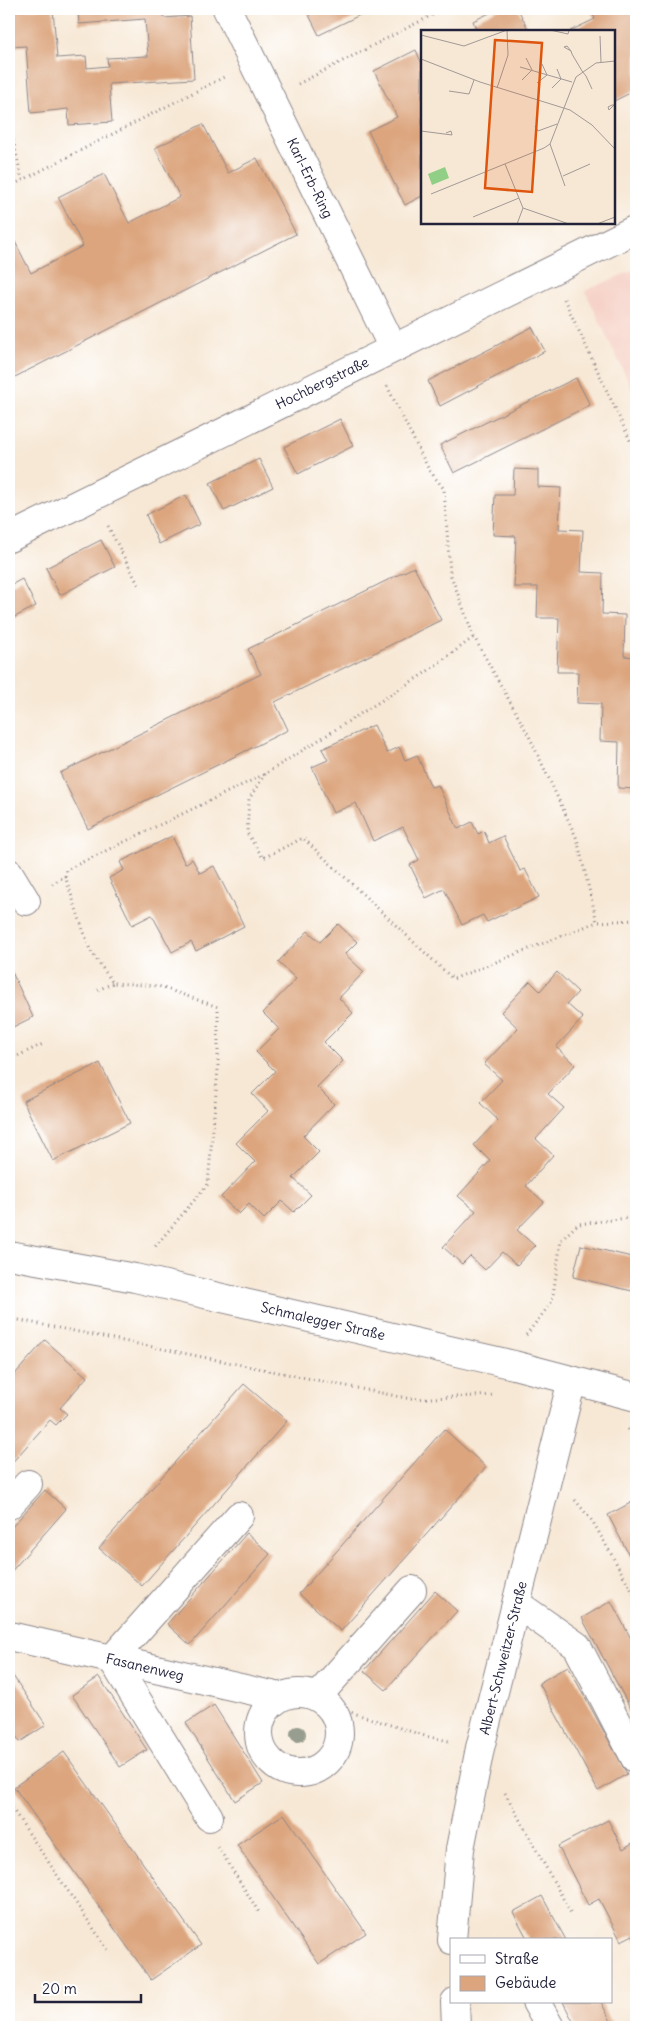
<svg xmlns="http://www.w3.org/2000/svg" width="645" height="2036" font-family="Delius,sans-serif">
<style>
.built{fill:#f6d1c6}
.building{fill:#dca57e}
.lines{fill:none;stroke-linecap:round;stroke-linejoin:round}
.minor-casing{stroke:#8c8588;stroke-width:30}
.path{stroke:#8c8588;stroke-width:3;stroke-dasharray:1 4;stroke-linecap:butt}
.minor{stroke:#fff;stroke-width:28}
.tree{fill:#979d8f}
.labels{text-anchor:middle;stroke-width:5;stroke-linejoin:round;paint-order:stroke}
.street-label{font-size:14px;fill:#22223b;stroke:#fff}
.inset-road{fill:none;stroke:#a29997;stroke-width:1}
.view{fill:#de560e;fill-opacity:0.15;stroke:#de560e;stroke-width:2.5}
.inset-edge{fill:none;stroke:#22223b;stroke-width:2.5}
</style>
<rect width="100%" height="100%" fill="#fff"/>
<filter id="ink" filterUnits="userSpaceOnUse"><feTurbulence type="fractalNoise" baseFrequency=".02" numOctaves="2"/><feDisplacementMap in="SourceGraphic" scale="10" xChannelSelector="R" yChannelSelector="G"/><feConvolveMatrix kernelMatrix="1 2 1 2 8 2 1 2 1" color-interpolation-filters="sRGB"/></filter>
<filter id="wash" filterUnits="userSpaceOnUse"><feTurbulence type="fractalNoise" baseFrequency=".0096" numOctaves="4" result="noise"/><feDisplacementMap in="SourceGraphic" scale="20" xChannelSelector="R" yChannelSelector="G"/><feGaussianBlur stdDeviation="1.12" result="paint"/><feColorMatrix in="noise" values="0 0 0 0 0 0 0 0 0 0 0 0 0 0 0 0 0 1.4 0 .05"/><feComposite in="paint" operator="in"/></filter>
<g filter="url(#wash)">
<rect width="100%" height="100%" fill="#f7e8d5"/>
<polygon class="built" points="636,269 636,397 585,291"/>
<g id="blocks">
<g class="building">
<polygon points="9,9 53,9 57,58 86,56 87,68 108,66 107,58 148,56 145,19 79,24 78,9 163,9 164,18 190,16 194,79 109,84 112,122 69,125 68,109 31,113 26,46 9,47"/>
<polygon points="306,9 372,9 319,35"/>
<polygon points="498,9 518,9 529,31 477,31 473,21"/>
<polygon points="590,9 636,9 636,90 614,101 614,31 570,31 595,19"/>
<polygon points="416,50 422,64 422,196 405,205 368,131 397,117 374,71"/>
<polygon points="203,124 228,173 257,158 296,234 9,380 9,230 31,273 83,246 58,197 104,174 129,223 180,197 155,148"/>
<polygon points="532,327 545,351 440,406 428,381"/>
<polygon points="576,378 590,405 454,473 440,445"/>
<polygon points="340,419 353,446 298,474 284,447"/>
<polygon points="259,459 273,487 224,511 210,483"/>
<polygon points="514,469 538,470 538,487 561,488 559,529 583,530 581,572 603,573 602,614 625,615 624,656 636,657 636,789 618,788 619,742 600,741 601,704 577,703 578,672 557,672 559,618 537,618 538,587 514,587 516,536 493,535 495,495 513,495"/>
<polygon points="186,495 200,524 159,544 146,515"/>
<polygon points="101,540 115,567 60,595 46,568"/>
<polygon points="414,567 441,620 275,702 288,730 88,829 60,773 261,674 248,649"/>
<polygon points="22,579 36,606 9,620 9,586"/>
<polygon points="374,725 387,753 399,747 405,760 417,755 431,787 438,785 458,829 472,822 478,834 484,831 489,843 503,836 520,871 525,869 539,897 487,922 483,915 462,925 444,889 426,898 410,865 419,860 403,827 373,841 356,803 333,813 312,767 328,760 322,749"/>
<polygon points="172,836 185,864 192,859 200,873 214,866 244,926 196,951 191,942 172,952 152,915 132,925 109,878 124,870 120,862"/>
<polygon points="338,924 357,942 345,954 364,972 339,998 353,1013 324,1042 343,1061 317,1087 334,1104 303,1136 319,1152 293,1178 311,1195 294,1212 282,1201 264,1219 249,1204 239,1214 221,1197 255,1162 236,1143 268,1111 252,1094 275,1071 256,1052 279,1029 263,1013 296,979 278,962 308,931 320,942"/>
<polygon points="9,966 33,1017 9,1029"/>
<polygon points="557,972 578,992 567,1004 583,1018 556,1047 575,1065 548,1094 564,1108 536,1139 553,1155 526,1186 544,1202 517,1230 535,1246 517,1265 502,1252 485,1270 470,1256 462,1264 443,1247 476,1211 458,1196 490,1161 474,1145 498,1120 480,1103 502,1080 484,1064 518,1028 501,1012 530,981 540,991"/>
<polygon points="100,1063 130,1123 53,1161 23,1101"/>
<polygon points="581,1245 636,1258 636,1272 632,1291 573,1277"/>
<polygon points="45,1340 87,1377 60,1408 67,1414 56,1425 50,1420 9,1466 9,1381"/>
<polygon points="244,1384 287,1421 142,1586 99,1548"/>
<polygon points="444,1429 486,1467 341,1631 299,1594"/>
<polygon points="45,1490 66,1509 9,1574 9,1530"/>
<polygon points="636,1500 636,1568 608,1515"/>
<polygon points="247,1533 270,1554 190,1645 167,1624"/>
<polygon points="435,1591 457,1611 386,1690 364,1671"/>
<polygon points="611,1601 636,1648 636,1719 582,1618"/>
<polygon points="568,1666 627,1774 598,1791 539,1683"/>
<polygon points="9,1670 46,1725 20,1742 9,1726"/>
<polygon points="99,1677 147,1750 120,1767 72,1695"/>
<polygon points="214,1705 263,1783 235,1801 186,1723"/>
<polygon points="64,1752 201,1945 151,1980 14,1787"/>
<polygon points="284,1814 366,1933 319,1964 237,1845"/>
<polygon points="608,1820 623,1849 634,1842 636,1846 636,1942 633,1935 621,1941 599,1899 588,1905 558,1846"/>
<polygon points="542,1896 566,1940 528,1940 513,1912"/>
<polygon points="563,2002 601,2002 614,2027 576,2027"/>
</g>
</g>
</g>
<g filter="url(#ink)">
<use href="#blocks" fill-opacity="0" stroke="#8c8588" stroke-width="1"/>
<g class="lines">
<g class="minor-casing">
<g id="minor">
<polyline points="227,9 393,348"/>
<polyline points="9,538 636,229"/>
<polyline points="9,873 26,901"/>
<polyline points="9,1255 135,1278 514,1365 636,1397"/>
<polyline points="9,1505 28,1484"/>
<polyline points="517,1604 577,1646 635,1758"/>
<polyline points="9,1636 280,1697"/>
<circle cx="299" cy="1733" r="40"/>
<polyline points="317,1697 412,1590"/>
<polyline points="209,1817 112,1659 239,1516"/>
<polyline points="452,1940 460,1849 480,1748 572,1380"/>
<polyline points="455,2002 456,2027"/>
<polyline points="536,2002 550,2027"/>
</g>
</g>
<g class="path">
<polyline points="298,84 444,9"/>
<polyline points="9,121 22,180"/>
<polyline points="9,187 226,76"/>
<polyline points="564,299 636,453"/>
<polyline points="387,386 429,470 444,489 450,573 474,637 529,736 577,839 597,922 636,920"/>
<polyline points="108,526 139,586"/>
<polyline points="265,774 249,799 247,833 263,858 303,838 453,979 597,922"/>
<polyline points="65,876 90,950 113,983 158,986 218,1007 218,1069 208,1184 153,1249"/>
<polyline points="52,884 65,876 66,870 265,774 425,673 474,637"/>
<polyline points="98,990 113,983"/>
<polyline points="9,1060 45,1043"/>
<polyline points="9,1318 411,1399 495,1395"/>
<polyline points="526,1335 552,1302 561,1240 578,1224 636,1217"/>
<polyline points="627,1429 636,1438"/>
<polyline points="575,1500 593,1522 636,1598"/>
<polyline points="347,1711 425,1736 449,1741"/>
<polyline points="505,1793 571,1913"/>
<polyline points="9,1804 108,1950"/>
<polyline points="218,1847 260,1914"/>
</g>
<use href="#minor" class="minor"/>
</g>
<circle class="tree" cx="298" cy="1734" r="8"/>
</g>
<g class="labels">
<g class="street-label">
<text transform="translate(310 178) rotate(64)" y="5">Karl-Erb-Ring</text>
<text transform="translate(322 383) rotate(-26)" y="5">Hochbergstraße</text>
<text transform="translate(323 1321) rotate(13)" y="5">Schmalegger Straße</text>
<text transform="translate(503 1658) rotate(-76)" y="5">Albert-Schweitzer-Straße</text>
<text transform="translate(145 1667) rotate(13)" y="5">Fasanenweg</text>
</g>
</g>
<g transform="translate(421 30)">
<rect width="194" height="194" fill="#f7e8d5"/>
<path d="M24 137 28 148 11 155 7 144Z" fill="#90cf85"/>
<path class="inset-road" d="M129 0 147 4 148 0M0 5 43 16 86 0M179 6 180 32M150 21 143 17 146 16 150 21 151 24 161 41 165 46 171 59M0 29 59 52 149 80 171 95 194 119M99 37 151 52M101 50 111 40 105 28M116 53 126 45 121 34M76 58 87 25 86 0M131 58 140 49 136 39M28 61 48 64 53 50M193 75 188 80 187 77 191 75H194M114 96 117 101 136 94M0 101 31 105 30 101 25 103M129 114 144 156M84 134 102 178 148 194M142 146 169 134M10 164 123 118 129 114 155 47 175 33 194 31M52 187 98 168M96 194 102 178M176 194 194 187"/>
<path class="view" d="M74 10 121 13 111 162 64 158Z"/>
<rect width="194" height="194" class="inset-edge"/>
</g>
<rect width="645" height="2036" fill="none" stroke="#fff" stroke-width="30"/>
<rect x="450" y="1938" width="162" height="65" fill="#ffffff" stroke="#a7a7b1"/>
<rect x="460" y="1955" width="25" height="8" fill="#ffffff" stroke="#a7a7b1"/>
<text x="495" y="1964" font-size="15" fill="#22223b">Straße</text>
<rect x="460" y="1976" width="25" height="15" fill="#dca57e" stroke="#a7a7b1"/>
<text x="495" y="1988" font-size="15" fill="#22223b">Gebäude</text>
<path d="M35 1994v8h106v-8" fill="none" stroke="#22223b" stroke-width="2.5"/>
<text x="42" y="1994" font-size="15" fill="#22223b" stroke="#ffffff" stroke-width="4" paint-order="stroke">20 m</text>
</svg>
